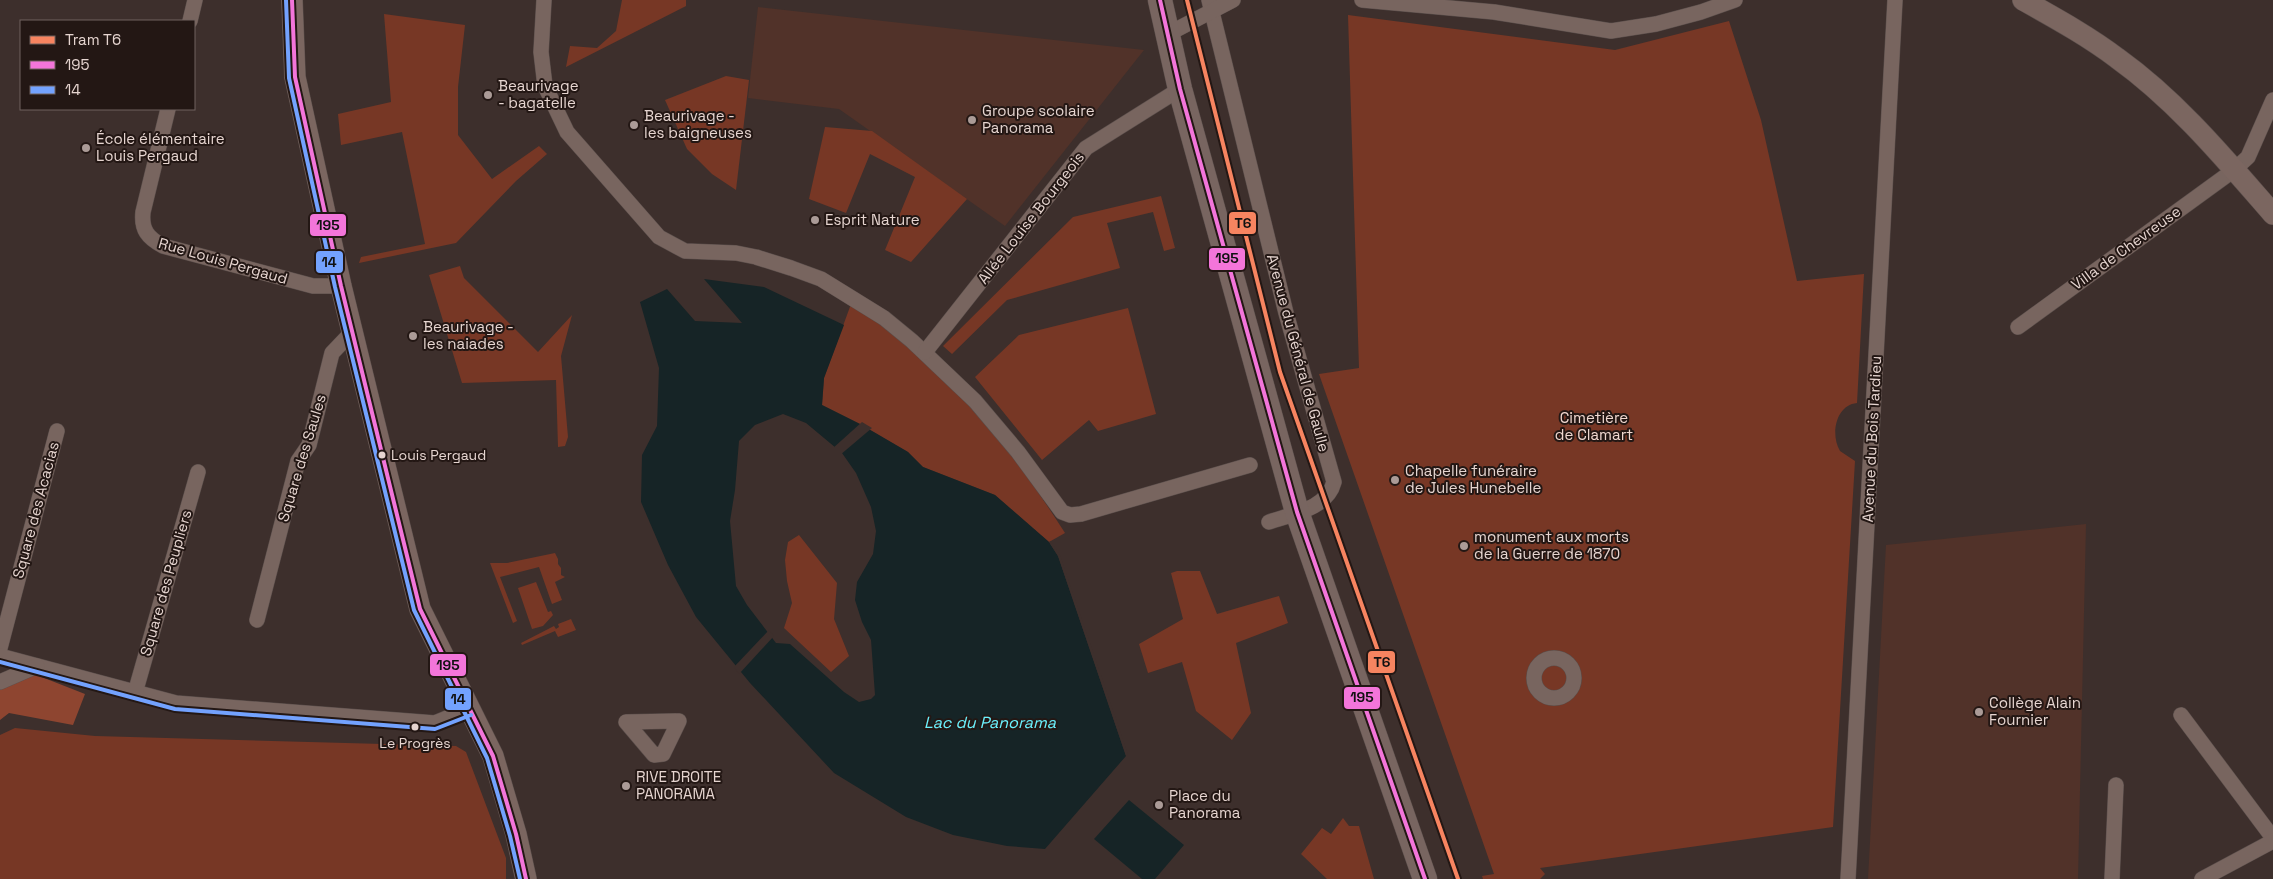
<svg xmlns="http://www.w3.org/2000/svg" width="2273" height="879" font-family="'Space Grotesk',sans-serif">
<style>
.built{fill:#513229}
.green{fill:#773725}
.forest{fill:#8e4530}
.water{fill:#162426;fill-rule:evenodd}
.pier{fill:#3d2f2c}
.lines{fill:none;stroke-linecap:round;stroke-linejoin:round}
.street-casing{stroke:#5a4e4b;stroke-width:16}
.secondary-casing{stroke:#5a4e4b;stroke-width:22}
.primary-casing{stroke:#5a4e4b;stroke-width:25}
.street{stroke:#78655f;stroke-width:15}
.secondary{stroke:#7b6660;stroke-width:21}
.primary{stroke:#786560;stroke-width:24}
.bus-1-casing{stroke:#231714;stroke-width:8}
.bus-2-casing{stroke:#231714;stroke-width:8}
.bus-1{stroke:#f375da;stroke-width:4}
.bus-2{stroke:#73a2fe;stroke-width:4}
.tram-1-casing{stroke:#231714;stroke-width:8}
.tram-1{stroke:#f78460;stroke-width:4}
.poi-dot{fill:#ab9b97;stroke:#231714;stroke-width:2}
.bus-dot{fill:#e6d5d0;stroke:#231714;stroke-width:2}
.labels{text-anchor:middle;stroke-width:4;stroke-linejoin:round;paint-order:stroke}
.bus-label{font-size:14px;fill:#e6d5d0;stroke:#231714;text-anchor:start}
.poi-label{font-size:15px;fill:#e6d5d0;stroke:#231714;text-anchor:start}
.street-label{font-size:15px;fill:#e6d5d0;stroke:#231714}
.park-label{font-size:15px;fill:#f0d8d0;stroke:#231714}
.water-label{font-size:16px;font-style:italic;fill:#6bf1fd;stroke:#231714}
.line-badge{stroke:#231714;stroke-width:2}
.pale-badge-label{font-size:14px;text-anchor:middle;font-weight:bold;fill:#111}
</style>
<rect width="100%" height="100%" fill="#3d2f2c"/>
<g class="built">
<polygon points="758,7 1144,50 1005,226 839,109 748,98"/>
<polygon points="2086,524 2078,879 1868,879 1886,545"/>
</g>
<g class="green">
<polygon points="622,0 686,0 686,6 566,67 570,46 597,48 616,31"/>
<polygon points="384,14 465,25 458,87 458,135 492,179 539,146 547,154 516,181 456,243 359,263 361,257 425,244 402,132 341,145 338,114 391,102"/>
<path d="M1348 15 1615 50 1729 21 1761 120 1797 281 1864 274 1857 403C1836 405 1830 434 1840 451L1855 461 1833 827 1540 868 1545 874 1540 879H1483L1482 876 1494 874 1319 374 1359 368Z"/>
<polygon points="726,76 749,80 736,190 712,174 687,149 665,100"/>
<polygon points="825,127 872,131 967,199 911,262 885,250 915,177 870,154 846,213 809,199"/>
<polygon points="1161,196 1175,248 1164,251 1153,212 1107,223 1120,268 1007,300 952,354 943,346 1073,217"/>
<polygon points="460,266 464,278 538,352 572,315 561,356 568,437 565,446 558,447 556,380 462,383 429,275"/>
<path d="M851 304C884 327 918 351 946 380 992 426 1030 478 1065 533L1049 542 995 495 923 467 908 452 860 424 822 405 824 378Z"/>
<polygon points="1128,308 1156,414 1098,431 1089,420 1042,460 975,377 1019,335"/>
<polygon points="799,535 837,583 834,619 849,656 831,672 784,628 792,603 787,581 785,560 788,542"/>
<polygon points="555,553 558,559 558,564 561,568 561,575 565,577 555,582 562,600 552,604 539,567 500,577 517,621 513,623 490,563 507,563"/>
<polygon points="1177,571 1200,571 1217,614 1279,596 1288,623 1236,643 1251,713 1232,740 1196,711 1182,662 1148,673 1139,644 1183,619 1171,573"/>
<polygon points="536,582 548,612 551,611 553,615 543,626 532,629 518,588"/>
<polygon points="571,619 576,630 558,637 555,631 522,645 521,643 554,626 556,629 559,627 558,624"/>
<polygon points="15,728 95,736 456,746 466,752 506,858 506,879 0,879 0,735"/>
<polygon points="1343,818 1349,826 1359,826 1374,879 1327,879 1301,854 1322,828 1331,834"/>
</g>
<polygon class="forest" points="34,674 85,694 73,725 9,713 0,720 0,687"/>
<g class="water">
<path d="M704 279 764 287 844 325 824 378 822 405 860 424 908 452 923 467 995 495 1049 542 1058 556 1126 756 1045 849 1007 846 953 835 906 817 834 773 750 683 696 617 668 565 641 502 642 455 657 426 659 368 640 302 667 289 695 321 742 323ZM783 414 806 423 842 453 856 473 871 507 876 531 873 554 857 582 855 600 862 622 871 640 875 695 871 699 859 702 844 692 790 644 776 643 747 605 736 586 730 521 735 490 739 441 755 425Z"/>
<polygon points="1129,800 1184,845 1155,879 1142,879 1094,839"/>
</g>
<g class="pier">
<polygon points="862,422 872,428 840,455 832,449"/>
<polygon points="1051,541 1060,555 1128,754 1126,756 1058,556 1049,542"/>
<polygon points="769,630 774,636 739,674 734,667"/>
</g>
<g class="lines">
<g class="street-casing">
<g id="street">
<polyline points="544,0 541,52 545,86 567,132 659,237 685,251 736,253 756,257 791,268 821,279 884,318 912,341 975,401 1018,452 1062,512 1070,515 1081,514 1250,465"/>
<path d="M1209 0 1286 313 1334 482C1327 509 1292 514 1269 522"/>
<polyline points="1362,0 1494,12 1611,31 1656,24 1701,12 1735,0"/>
<polyline points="190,21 195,0"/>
<polyline points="1168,34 1233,0"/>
<path d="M168 109 143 212C141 230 148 238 163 246L313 286H341"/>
<polyline points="2018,327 2234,170 2248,157 2273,100"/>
<polyline points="925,352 1086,148 1180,89"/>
<polyline points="257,620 298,461 309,445 332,353 353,331"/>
<polyline points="0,648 57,431"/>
<polyline points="0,656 176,703 435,723 469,709"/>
<circle cx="1554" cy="678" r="20"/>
<polyline points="0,682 37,666"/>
<polyline points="135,693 198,472"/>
<polyline points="2181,715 2273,838"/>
<polyline points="676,721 626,722 654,755 663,754 679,721"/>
<polyline points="1848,879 1895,0"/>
<polyline points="2112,879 2116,785"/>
<polyline points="2202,879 2273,841"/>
</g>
</g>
<g class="secondary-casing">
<g id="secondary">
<polyline points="292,0 295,77 341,286 420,609 493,756 516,834 526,879"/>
<path d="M2023 0C2055 18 2088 36 2117 58 2177 101 2225 159 2273 214"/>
</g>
</g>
<g class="primary-casing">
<polyline id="primary" points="1160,0 1180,89 1297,512 1425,879"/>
</g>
<use href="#street" class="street"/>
<use href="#secondary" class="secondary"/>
<use href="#primary" class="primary"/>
<g class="bus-1-casing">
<g id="bus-1">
<polyline points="292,0 295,77 341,286 420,609 493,756 516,834 526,879"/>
<polyline points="1160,0 1180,89 1297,512 1425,879"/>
</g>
</g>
<g class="bus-2-casing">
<g id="bus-2">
<polyline points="286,0 289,78 335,287 414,610 487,758 510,836 520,879"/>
<polyline points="0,662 175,709 435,729 471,715"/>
</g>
</g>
<use href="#bus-1" class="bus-1"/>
<use href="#bus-2" class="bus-2"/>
<g class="tram-1-casing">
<polyline id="tram-1" points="1187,0 1280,372 1458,879"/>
</g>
<use href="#tram-1" class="tram-1"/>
</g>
<g class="poi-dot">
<circle cx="488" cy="95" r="5"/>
<circle cx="972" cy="120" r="5"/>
<circle cx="634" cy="125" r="5"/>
<circle cx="86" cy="148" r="5"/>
<circle cx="815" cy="220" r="5"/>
<circle cx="413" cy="336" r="5"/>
<circle cx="1395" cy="480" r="5"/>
<circle cx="1464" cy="546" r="5"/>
<circle cx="1979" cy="712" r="5"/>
<circle cx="626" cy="786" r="5"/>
<circle cx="1159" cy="805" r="5"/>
</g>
<g class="bus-dot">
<circle cx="382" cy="455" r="4.5"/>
<circle cx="415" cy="727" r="4.5"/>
</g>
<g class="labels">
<g class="bus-label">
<text x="391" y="460">Louis Pergaud</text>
<text x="415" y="748" text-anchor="middle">Le Progrès</text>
</g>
<g class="poi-label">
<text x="498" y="91">Beaurivage<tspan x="498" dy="17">- bagatelle</tspan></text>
<text x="982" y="116">Groupe scolaire<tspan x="982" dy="17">Panorama</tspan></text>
<text x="644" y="121">Beaurivage -<tspan x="644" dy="17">les baigneuses</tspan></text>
<text x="96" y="144">École élémentaire<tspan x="96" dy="17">Louis Pergaud</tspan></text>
<text x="825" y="225">Esprit Nature</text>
<text x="423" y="332">Beaurivage -<tspan x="423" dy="17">les naiades</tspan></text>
<text x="1405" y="476">Chapelle funéraire<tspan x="1405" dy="17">de Jules Hunebelle</tspan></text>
<text x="1474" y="542">monument aux morts<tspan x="1474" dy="17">de la Guerre de 1870</tspan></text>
<text x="1989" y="708">Collège Alain<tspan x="1989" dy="17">Fournier</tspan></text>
<text x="636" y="782">RIVE DROITE<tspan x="636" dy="17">PANORAMA</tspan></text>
<text x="1169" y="801">Place du<tspan x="1169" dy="17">Panorama</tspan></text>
</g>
<g class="street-label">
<text transform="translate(1031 218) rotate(-52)" y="5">Allée Louise Bourgeois</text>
<text transform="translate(2126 248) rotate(-36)" y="5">Villa de Chevreuse</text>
<text transform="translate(223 261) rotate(16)" y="5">Rue Louis Pergaud</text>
<text transform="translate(1298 353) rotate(75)" y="5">Avenue du Général de Gaulle</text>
<text transform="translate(1872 439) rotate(-87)" y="5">Avenue du Bois Tardieu</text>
<text transform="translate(302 458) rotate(-73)" y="5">Square des Saules</text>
<text transform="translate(36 510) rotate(-75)" y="5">Square des Acacias</text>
<text transform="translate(166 583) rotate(-74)" y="5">Square des Peupliers</text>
</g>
<g class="park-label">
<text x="1594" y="423">Cimetière<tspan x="1594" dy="17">de Clamart</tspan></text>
</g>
<g class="water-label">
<text x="990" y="728">Lac du Panorama</text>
</g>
</g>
<g class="line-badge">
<rect x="1228" y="211" width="29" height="24" rx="5" fill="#f78460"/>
<rect x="309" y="213" width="38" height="24" rx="5" fill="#f375da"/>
<rect x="1208" y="247" width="38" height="24" rx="5" fill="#f375da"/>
<rect x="315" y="250" width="29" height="24" rx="5" fill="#73a2fe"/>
<rect x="1367" y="650" width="29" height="24" rx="5" fill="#f78460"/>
<rect x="429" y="653" width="38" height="24" rx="5" fill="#f375da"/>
<rect x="1343" y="686" width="38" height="24" rx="5" fill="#f375da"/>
<rect x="444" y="687" width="28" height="24" rx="5" fill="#73a2fe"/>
</g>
<g class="pale-badge-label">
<text x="1243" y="228">T6</text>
<text x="328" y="230">195</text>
<text x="1227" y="263">195</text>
<text x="329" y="267">14</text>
<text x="1382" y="667">T6</text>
<text x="448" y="670">195</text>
<text x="1362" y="702">195</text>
<text x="458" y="704">14</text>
</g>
<rect x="20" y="20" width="175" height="90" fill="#231714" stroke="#71635f"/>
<rect x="30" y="36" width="25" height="8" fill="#f78460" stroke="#71635f"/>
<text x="65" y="45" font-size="15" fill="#e6d5d0">Tram T6</text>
<rect x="30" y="61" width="25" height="8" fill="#f375da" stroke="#71635f"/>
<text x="65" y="70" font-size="15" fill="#e6d5d0">195</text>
<rect x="30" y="86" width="25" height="8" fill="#73a2fe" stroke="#71635f"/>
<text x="65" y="95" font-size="15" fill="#e6d5d0">14</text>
</svg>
